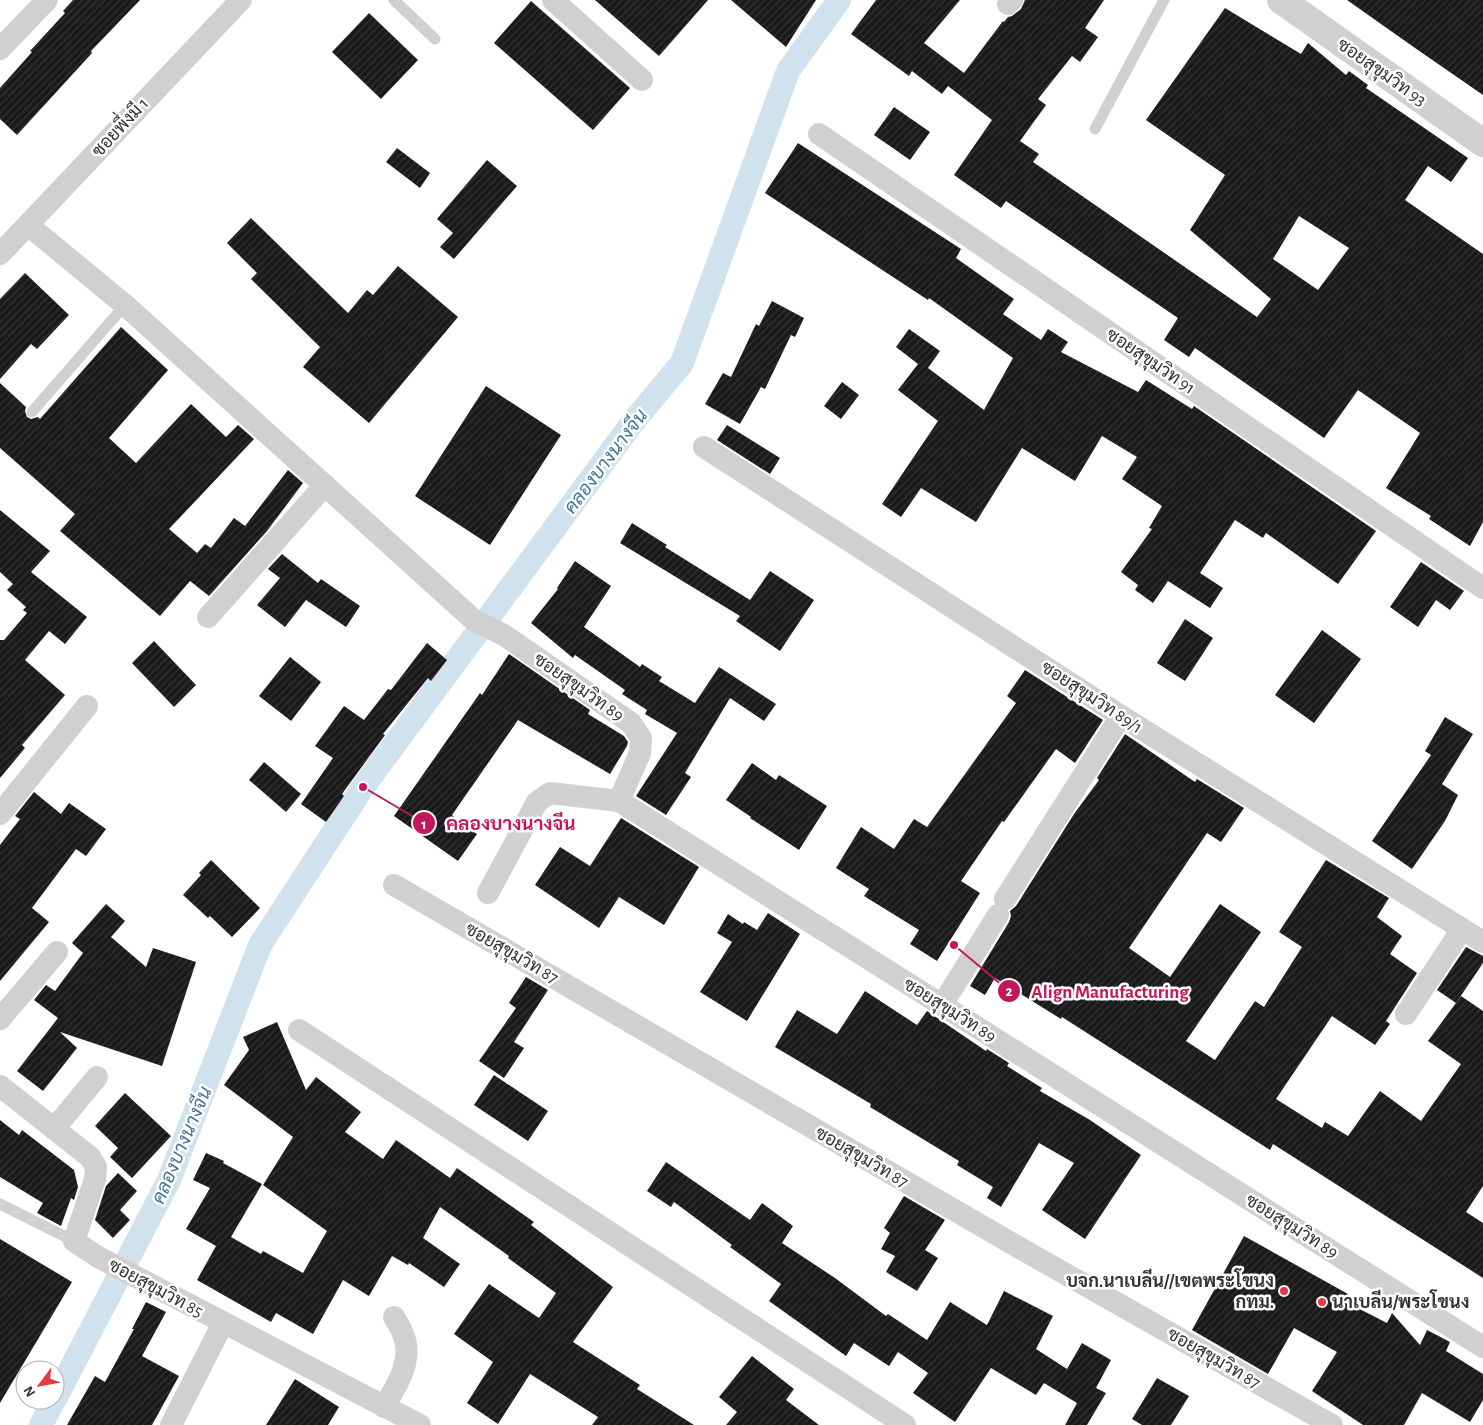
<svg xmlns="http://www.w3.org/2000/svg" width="1483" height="1425" font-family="'Alegreya Sans',Sarabun,sans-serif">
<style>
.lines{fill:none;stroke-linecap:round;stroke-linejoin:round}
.canal{stroke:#cfe2ee;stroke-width:24}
.building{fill:url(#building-hatch);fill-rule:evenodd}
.service{stroke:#d0d0d0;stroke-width:11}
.minor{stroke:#d0d0d0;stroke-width:22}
.tertiary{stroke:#d0d0d0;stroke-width:28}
.poi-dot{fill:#e63946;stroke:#fff;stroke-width:2}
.labels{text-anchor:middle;stroke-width:5;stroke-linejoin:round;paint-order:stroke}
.street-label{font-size:18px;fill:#333;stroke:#fff}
.poi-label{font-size:18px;font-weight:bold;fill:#333;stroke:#fff;text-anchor:end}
.water-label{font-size:19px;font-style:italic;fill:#3f7597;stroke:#fff}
.leader{fill:none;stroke:#c2185b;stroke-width:2}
.callout-dot{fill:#c2185b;stroke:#fff;stroke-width:2}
.mark-label{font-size:15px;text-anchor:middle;font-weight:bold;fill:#fff}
.callout-label{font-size:19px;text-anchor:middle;font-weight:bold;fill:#c2185b;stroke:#fff;stroke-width:5;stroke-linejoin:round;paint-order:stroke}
</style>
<defs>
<pattern id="building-hatch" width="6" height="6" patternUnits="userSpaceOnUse" patternTransform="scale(1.25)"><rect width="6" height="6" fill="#1a1a1a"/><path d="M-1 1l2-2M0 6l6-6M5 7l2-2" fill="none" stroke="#333"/></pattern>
</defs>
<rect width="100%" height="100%" fill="#fff"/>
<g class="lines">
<g class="canal">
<polyline points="55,1399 169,1180 260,945 363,787 633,422 682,363 788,71 839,0"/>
<polyline points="41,1425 54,1400"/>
</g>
</g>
<g class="building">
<polygon points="73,0 140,0 91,51 92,53 17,135 0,119 0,88 32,52 30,51 65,13 63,11"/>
<polygon points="595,0 708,0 659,56"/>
<polygon points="731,0 816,0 786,47"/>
<path d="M876 0H960L924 43 964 73 1003 21 1004 22 1008 17 1012 16 1021 9 1025 0H1104L1085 28 1098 37 1080 62 1072 56 1038 99 1046 105 1020 141 1039 154 1033 162 1257 317 1271 299 1190 230 1225 175 1146 120 1225 8 1301 54 1308 43 1346 75 1349 71 1368 85 1366 88 1468 158 1451 182 1428 166 1405 200 1483 254V522L1470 546 1429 519 1431 516 1386 488 1420 433 1358 390 1324 438 1195 348 1189 357 1164 340 1178 318 1006 201 1001 208 954 175 992 120 948 86 942 94 912 71 909 76 851 34ZM1299 216 1349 248 1318 290 1273 259Z"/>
<polygon points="1347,0 1483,0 1483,95 1415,48"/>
<polygon points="531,1 630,88 593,130 494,43"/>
<polygon points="369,13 418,60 381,99 332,52"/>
<polygon points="894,107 930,132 910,160 874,135"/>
<polygon points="798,143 961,249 956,258 1014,299 1003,314 1041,340 1048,329 1068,342 1061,352 1138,392 1146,380 1192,409 1194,406 1376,531 1338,584 1266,533 1263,538 1235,520 1200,573 1223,588 1210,608 1168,581 1153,603 1135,590 1138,585 1121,572 1152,529 1149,528 1162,506 1122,479 1137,457 1102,436 1075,481 1022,448 976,522 921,488 901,517 882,504 938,421 898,390 918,364 896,347 909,329 940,351 928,368 984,410 1013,358 929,298 928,300 765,193"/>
<polygon points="397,148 430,173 420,188 386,162"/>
<polygon points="487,160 517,186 454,259 440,247 453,233 437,219"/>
<polygon points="251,218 348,313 367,290 373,295 398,266 458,317 369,423 303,367 320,347 251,279 257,273 227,243"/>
<polygon points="25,273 69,315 37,349 31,344 0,379 0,299"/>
<polygon points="772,301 804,318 795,337 791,335 765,389 761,387 740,424 705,404 723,373 731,377 756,324 759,326"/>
<polygon points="121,327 168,370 109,438 136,463 191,404 226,437 238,425 254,439 169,529 197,553 205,544 211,548 234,518 245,526 288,470 303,483 267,531 209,596 190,581 160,616 60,531 75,514 0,448 0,383 26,407 25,411 27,417 31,419 38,417 40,419"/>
<polygon points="842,382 859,395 841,419 824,406"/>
<polygon points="486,386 561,435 490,545 415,496"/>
<polygon points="727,425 780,458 770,474 717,440"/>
<polygon points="0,510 50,551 31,572 87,617 65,644 49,631 25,660 65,695 22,745 25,748 0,778 0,640 4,640 27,613 23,610 26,607 7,590 13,584 0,572"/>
<polygon points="632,523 667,545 665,547 750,600 770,571 814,600 780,651 736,621 740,616 620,543"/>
<polygon points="282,554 318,583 321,579 360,606 346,627 306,600 285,627 257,605 280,578 268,569"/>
<polygon points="575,561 611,586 584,627 640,667 642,664 662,677 659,681 695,703 719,667 776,704 764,721 730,698 685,773 691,777 666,815 636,796 677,733 645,714 647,710 622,694 625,690 575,655 573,658 531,623 558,589 557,588"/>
<polygon points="1421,562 1464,591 1450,610 1436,600 1418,627 1390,607"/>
<polygon points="1185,619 1213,638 1185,681 1157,663"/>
<polygon points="1322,630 1361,659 1314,723 1275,695"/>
<polygon points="154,641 196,685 174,707 132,663"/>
<polygon points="427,643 447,660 431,681 428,678 383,734 385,735 342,794 344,796 326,822 301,804 333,758 315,746 344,706 364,720 388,689 391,690"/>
<polygon points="509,654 590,710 588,714 624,736 628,742 627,746 610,774 518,720 452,815 477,834 458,861 394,816 480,693 482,695"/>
<polygon points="290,657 321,682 291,721 259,696"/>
<polygon points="1025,670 1103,720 1075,763 1056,749 1004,822 1002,821 961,881 980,893 937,961 910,944 919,930 864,896 869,889 836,868 861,827 894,849 914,819 927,827 1016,703 1007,696"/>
<polygon points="1445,717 1473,734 1442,784 1458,795 1445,821 1412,869 1372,841 1431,755 1425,751"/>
<polygon points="1125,734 1195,782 1197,779 1244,808 1221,842 1207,833 1129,948 1170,977 1220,904 1261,932 1186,1041 1215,1060 1255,1001 1264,1007 1302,947 1279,932 1326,860 1389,898 1377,917 1402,936 1390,954 1417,973 1386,1021 1390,1024 1375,1045 1332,1016 1276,1099 1322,1128 1325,1122 1348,1136 1380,1091 1421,1121 1461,1064 1428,1041 1461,996 1483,1011 1483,1186 1466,1212 1483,1223 1483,1278 1273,1144 1270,1150 1062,1017 1061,1019 995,978 985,995 970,986 1009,922 1011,916 1010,911 1016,906 1074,814 1099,780 1097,778"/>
<polygon points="264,762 301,794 286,812 249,780"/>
<polygon points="752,763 776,780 779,775 827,806 799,850 750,818 751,817 726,800"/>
<polygon points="34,792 61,814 69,803 106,829 86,856 76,849 32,908 49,922 0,981 0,845 20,819 15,816"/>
<polygon points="621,818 699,867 664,925 619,897 599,928 535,885 560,847 590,866"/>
<polygon points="211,860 260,908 232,937 210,916 208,918 183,895 201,875 199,873"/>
<polygon points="106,904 125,921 111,937 146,967 153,948 196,962 162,1066 60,1032 77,1048 43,1091 17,1071 58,1018 34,1000 46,985 55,991 83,953 72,943"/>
<polygon points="768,913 800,934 747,1021 700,992 732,942 717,933 728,914 743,924 744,922 757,930"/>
<polygon points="1466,947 1483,956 1483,963 1456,1003 1437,990"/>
<polygon points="526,977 548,990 514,1042 524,1048 504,1078 479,1061 516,1008 509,1003"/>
<polygon points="865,991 917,1025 927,1011 986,1051 987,1049 1009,1063 1007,1066 1042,1088 1040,1091 1090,1120 1141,1155 1085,1239 1042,1210 1074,1163 1039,1143 1001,1207 987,1198 993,1187 957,1165 959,1161 870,1107 871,1104 775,1047 797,1010 837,1034"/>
<polygon points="277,1022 306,1090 316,1077 361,1112 345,1132 383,1159 396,1140 450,1178 457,1168 534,1222 531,1225 613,1287 573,1342 640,1385 637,1389 694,1425 592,1425 598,1417 530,1374 498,1424 467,1403 493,1362 454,1334 489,1284 539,1318 556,1293 508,1258 509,1256 440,1207 423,1238 460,1264 444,1287 409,1263 408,1265 392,1256 369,1296 343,1280 313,1334 276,1313 271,1322 197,1280 216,1246 186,1229 210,1188 193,1180 206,1153 224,1161 223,1163 262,1184 231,1237 261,1254 263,1251 303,1273 327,1231 263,1185 293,1137 224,1085 249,1050 243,1037"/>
<polygon points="494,1075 548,1111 528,1141 474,1105"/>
<polygon points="125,1093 171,1136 132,1178 110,1157 118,1148 95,1126"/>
<polygon points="0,1120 19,1135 22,1130 74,1170 78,1187 74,1200 71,1198 61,1226 37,1213 43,1203 0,1177"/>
<polygon points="666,1162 750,1220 762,1203 793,1226 782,1243 835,1278 886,1316 888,1314 927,1340 950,1302 987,1325 1004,1291 1053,1316 1036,1349 1067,1369 1082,1343 1111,1360 1096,1388 1106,1393 1087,1425 1065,1425 1077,1403 1044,1383 1036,1395 991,1368 955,1422 913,1393 928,1373 898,1352 889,1366 854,1343 846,1356 769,1301 781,1284 730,1247 732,1245 674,1202 671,1207 647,1191"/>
<polygon points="118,1173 137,1191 120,1210 130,1220 113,1238 95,1220 106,1186"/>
<polygon points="904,1196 945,1220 925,1250 938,1258 917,1291 886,1272 895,1256 881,1249 890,1233 884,1228"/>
<polygon points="1244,1236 1348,1294 1344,1301 1387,1323 1392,1313 1420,1345 1427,1330 1450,1342 1446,1351 1483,1374 1483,1400 1470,1422 1422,1393 1404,1425 1363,1425 1312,1391 1337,1352 1294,1328 1268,1374 1192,1330"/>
<polygon points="0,1239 72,1282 0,1403"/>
<polygon points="146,1302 166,1312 142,1356 179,1376 152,1425 67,1425 95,1376 105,1382 134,1329 132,1329"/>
<polygon points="752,1356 794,1389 786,1400 819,1425 726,1425 737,1412 719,1397"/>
<polygon points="1157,1378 1189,1396 1171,1425 1142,1425 1132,1419"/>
<polygon points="295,1379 339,1407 328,1425 266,1425"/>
</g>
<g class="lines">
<g class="service">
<polyline points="394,0 435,39"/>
<polyline points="1095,129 1164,0"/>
<polyline points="32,412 125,305"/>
<polyline points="0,1204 74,1241"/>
</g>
<g class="minor">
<polyline points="553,0 642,80"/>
<polyline points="1008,4 1012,0"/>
<polyline points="0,49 47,0"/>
<polyline points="819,134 1483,588"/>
<polyline points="28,225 125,305 475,621 504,635 631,723 641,738 640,753 619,801 1483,1347"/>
<polyline points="0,254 241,0"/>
<polyline points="704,447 1121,716 1483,942"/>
<polyline points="208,617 325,485"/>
<polyline points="0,814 87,706"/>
<polyline points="394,885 1025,1251 1332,1425"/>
<polyline points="488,893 537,802 550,793 619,801"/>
<polyline points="1005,899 1121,716"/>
<polyline points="942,1005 998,915"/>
<polyline points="1406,1014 1462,929"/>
<polyline points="0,1019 57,952"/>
<polyline points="299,1030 905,1425"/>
<polyline points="0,1086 90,1157 96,1167 95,1179 74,1241 98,1257 420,1425"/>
<polyline points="54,1129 97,1077"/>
<path d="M384 1407C397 1385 414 1360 403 1334 401 1328 397 1322 394 1317"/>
<polyline points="171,1425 223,1323"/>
</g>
<polyline class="tertiary" points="1281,0 1483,143"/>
</g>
<g class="poi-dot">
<circle cx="1284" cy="1291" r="5"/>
<circle cx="1322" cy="1302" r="5"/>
</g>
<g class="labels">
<g class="street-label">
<text transform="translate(1382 72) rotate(35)" y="6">ซอยสุขุมวิท 93</text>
<text transform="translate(120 127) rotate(-47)" y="6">ซอยพึ่งมี 1</text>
<text transform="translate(1151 361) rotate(34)" y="6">ซอยสุขุมวิท 91</text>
<text transform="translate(579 687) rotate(35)" y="6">ซอยสุขุมวิท 89</text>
<text transform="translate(1092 697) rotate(33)" y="6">ซอยสุขุมวิท 89/1</text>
<text transform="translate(512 953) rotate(30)" y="6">ซอยสุขุมวิท 87</text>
<text transform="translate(950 1010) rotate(32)" y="6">ซอยสุขุมวิท 89</text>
<text transform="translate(862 1157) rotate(30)" y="6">ซอยสุขุมวิท 87</text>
<text transform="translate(1292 1226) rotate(32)" y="6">ซอยสุขุมวิท 89</text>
<text transform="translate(156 1288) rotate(28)" y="6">ซอยสุขุมวิท 85</text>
<text transform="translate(1214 1358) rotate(30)" y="6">ซอยสุขุมวิท 87</text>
</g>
<g class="poi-label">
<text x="1274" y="1287">บจก.นาเบลีน//เขตพระโขนง<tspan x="1274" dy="21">กทม.</tspan></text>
<text x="1332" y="1308" text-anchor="start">นาเบลีน/พระโขนง</text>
</g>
<g class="water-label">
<text transform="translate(605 461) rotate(-53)" y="7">คลองบางนางจีน</text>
<text transform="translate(181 1145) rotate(-67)" y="7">คลองบางนางจีน</text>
</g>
</g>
<path class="leader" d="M363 787L424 823M954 945L1009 991"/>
<g class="callout-dot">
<circle cx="363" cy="787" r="5"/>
<circle cx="954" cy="945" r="5"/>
<circle cx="424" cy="823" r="12"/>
<circle cx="1009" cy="991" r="12"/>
</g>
<g class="mark-label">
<text x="424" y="829">1</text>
<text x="1009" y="996">2</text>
</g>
<g class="callout-label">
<text x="511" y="830">คลองบางนางจีน</text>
<text x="1110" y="998">Align Manufacturing</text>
</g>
<g transform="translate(40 1385) rotate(238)"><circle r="24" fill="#ffffff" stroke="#adadad"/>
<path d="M0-4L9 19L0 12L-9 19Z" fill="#e63946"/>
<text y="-8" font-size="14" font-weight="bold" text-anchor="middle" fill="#333333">N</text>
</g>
</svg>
